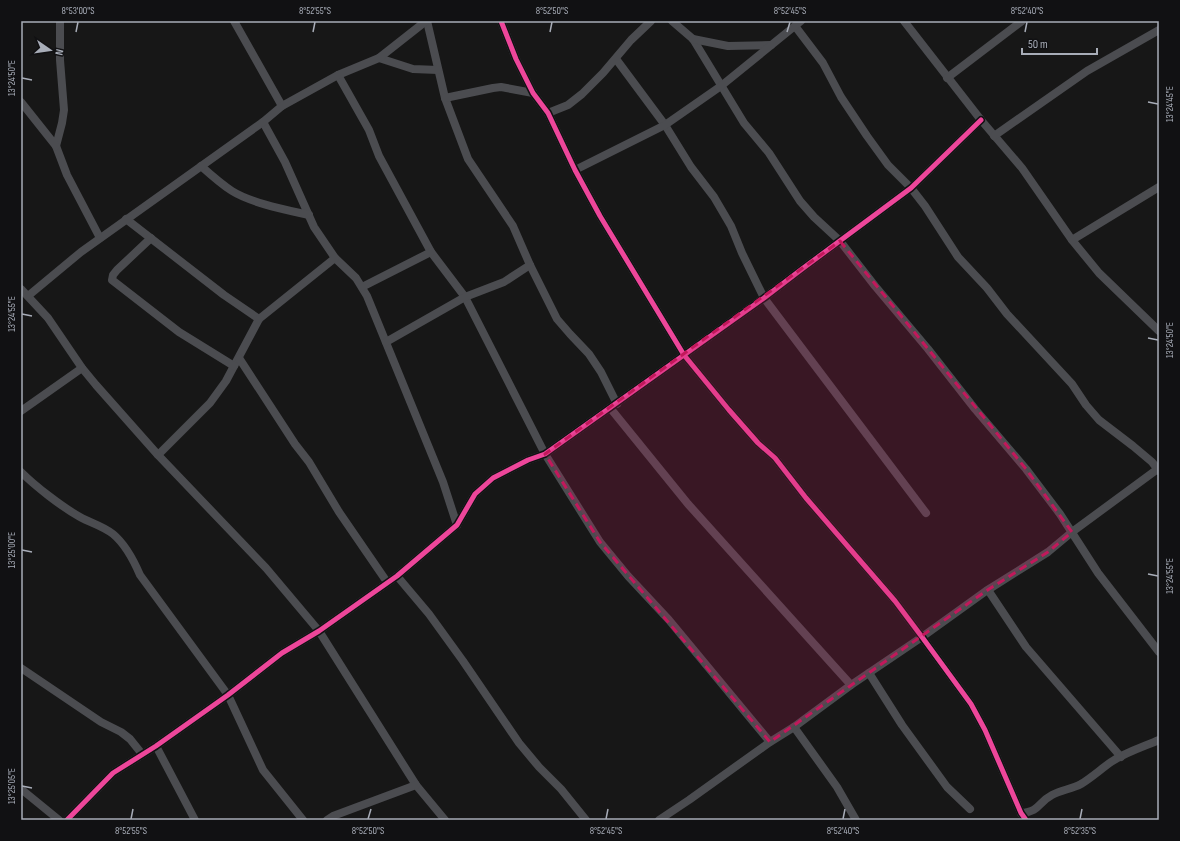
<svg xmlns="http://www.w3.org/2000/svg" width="1180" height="841" font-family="'Sofia Sans Condensed',sans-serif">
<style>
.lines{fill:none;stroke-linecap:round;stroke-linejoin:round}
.street{stroke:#4b4c50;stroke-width:8}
.cycleway-casing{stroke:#111113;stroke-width:8}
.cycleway{stroke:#ed469a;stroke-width:5}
.marked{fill:#c2185b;fill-opacity:0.2;stroke:#c2185b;stroke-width:3;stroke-dasharray:8 5;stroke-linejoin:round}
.ticks{fill:none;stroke:#a8adb8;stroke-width:1.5}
.neatline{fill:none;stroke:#a8adb8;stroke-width:1.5}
.ticks-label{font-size:10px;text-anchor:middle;fill:#a8adb8}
</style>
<rect width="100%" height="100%" fill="#171717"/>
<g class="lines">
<g class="street">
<polyline points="60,21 60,60 64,110 62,123 56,146 67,175 100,238"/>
<polyline points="234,21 282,106"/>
<polyline points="427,21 445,98 468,159 513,226 530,265 557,319 570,334 589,354 601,372 617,404"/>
<polyline points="501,21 516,59 533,93 548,113 575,170 600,216 684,355 729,410 758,443 775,458 806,498 895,601 922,637 971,704 985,730 1021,813 1026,820"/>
<polyline points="672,21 693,39 744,123 769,153 800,201 814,217 840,241 875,286 928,349 975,409 1026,469 1060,514 1098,573 1159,652"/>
<polyline points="904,21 981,120 1022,168 1072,240 1099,273 1159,331"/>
<polyline points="795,26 823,63 841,97 867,136 888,165 911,188 925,206 958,257 987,288 1007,314 1072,384 1086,405 1099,420 1133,446 1152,462 1159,471"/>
<polyline points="693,39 728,46 771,45"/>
<polyline points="379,58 413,69 438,70"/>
<polyline points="616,59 665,125 691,167 714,197 731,226 742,253 764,298 926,513"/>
<polyline points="338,75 369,130 379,156 431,252 465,297 545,454 600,542 628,576 669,620 770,742"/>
<polyline points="947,78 1022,21"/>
<polyline points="445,98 493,88 501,87 533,93"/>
<polyline points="21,102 56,146"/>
<polyline points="548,113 568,105 582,94 603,73 631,40 651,21"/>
<polyline points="263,122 285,162 314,227 335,258 356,278 367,296 443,482 457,525"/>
<polyline points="994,136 1087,71 1159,30"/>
<path d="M201 166C211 175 221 184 232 191 251 203 287 210 309 215"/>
<polyline points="575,170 665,125 721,86 801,21"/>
<polyline points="126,219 224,295 259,319 226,381 210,403 158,455"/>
<polyline points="151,238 117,270 113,275 112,280 179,332 234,366"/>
<polyline points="1072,240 1159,187"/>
<polyline points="362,287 431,252"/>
<polyline points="21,289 48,318 82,368 96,385 158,455 266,568 319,631 416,785 445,820"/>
<polyline points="28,296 81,252 263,122 282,106 338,75 379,58 426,21"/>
<polyline points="259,319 335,258"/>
<polyline points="386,342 465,297 504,282 530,265"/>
<polyline points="239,358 295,444 309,462 339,512 387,582"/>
<polyline points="611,409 688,504 851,685"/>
<polyline points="21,411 82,368"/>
<path d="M21 472C35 486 62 507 80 517 91 523 103 526 113 534 125 544 134 561 140 575L228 695 263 770 303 820"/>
<polyline points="397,576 429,614 463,661 519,743 539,767 561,789 586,820"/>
<polyline points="988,590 1026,647 1121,757"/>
<polyline points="21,668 101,722 121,732 130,739 142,754"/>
<polyline points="869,673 902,725 947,787 970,809"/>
<polyline points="794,727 837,787 856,820"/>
<polyline points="156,746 195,820"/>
<polyline points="21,789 59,820"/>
<path d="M1021 813C1041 811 1037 803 1052 795 1061 790 1072 789 1081 784 1091 778 1101 769 1111 762 1126 752 1143 747 1159 740"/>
<polyline points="67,820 113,773 156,746 228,695 282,653 319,631 397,576 457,525 475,494 493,478 528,460 545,454 764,298 802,269 911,188 981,120"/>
<polyline points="327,820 333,816 416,785"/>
<polyline points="659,820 689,800 770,742 794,727 851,685 922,637 986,591 1048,552 1072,532 1159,468"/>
</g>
<g class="cycleway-casing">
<g id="cycleway">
<polyline points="501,21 516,59 533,93 548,113 575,170 600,216 684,355 729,410 758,443 775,458 806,498 895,601 922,637 971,704 985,730 1021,813 1026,820"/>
<polyline points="67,820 113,773 156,746 228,695 282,653 319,631 397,576 457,525 475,494 493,478 528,460 545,454 764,298 802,269 911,188 981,120"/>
</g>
</g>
<use href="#cycleway" class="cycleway"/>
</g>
<path class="marked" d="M840 241 1026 469 1072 532 1048 552 986 591 770 742 600 542 545 454Z"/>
<path class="ticks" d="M76 32 78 22M313 32 315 22M550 32 552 22M787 32 790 22M1025 32 1027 22M22 78 32 80M1148 102 1158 104M22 314 32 316M1148 338 1158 340M22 550 32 552M1148 574 1158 576M22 786 32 788M131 819 133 809M368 819 371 809M606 819 608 809M843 819 845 809M1080 819 1082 809"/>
<rect width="1180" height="841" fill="none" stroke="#111113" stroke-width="44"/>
<g transform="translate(50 50) rotate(103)" stroke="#111113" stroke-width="3" paint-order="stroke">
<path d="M0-3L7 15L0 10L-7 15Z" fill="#a8adb8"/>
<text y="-6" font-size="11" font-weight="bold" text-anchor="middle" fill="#a8adb8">N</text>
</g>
<path d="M1022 48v6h75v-6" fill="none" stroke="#a8adb8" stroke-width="2"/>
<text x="1028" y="48" font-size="12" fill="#a8adb8" stroke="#111113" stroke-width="3" paint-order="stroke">50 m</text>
<rect x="22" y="22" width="1136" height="797" class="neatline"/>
<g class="ticks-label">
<text x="78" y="14">8°53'00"S</text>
<text x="315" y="14">8°52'55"S</text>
<text x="552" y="14">8°52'50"S</text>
<text x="790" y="14">8°52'45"S</text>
<text x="1027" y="14">8°52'40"S</text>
<text transform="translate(11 78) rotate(-90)" y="4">13°24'50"E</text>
<text transform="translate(1169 104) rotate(-90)" y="4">13°24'45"E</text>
<text transform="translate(11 314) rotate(-90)" y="4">13°24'55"E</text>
<text transform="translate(1169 340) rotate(-90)" y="4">13°24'50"E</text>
<text transform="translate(11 550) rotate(-90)" y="4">13°25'00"E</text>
<text transform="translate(1169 576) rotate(-90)" y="4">13°24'55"E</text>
<text transform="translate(11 786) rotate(-90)" y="4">13°25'05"E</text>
<text x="131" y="834">8°52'55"S</text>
<text x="368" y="834">8°52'50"S</text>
<text x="606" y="834">8°52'45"S</text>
<text x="843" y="834">8°52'40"S</text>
<text x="1080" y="834">8°52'35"S</text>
</g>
</svg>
